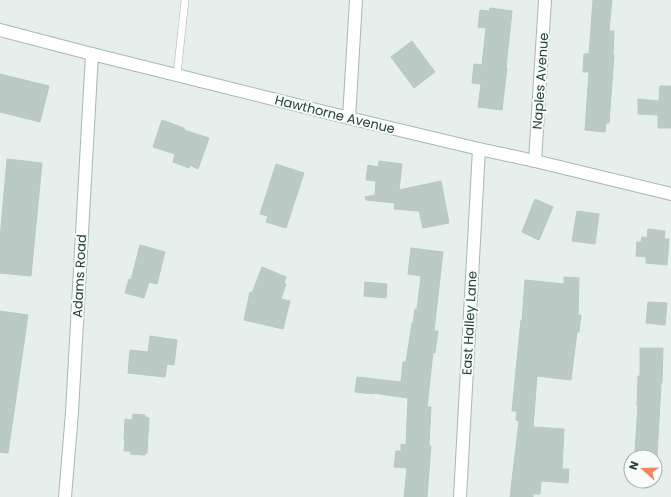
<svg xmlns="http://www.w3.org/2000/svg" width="671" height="497" font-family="Poppins,sans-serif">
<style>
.building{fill:#bbcac4;stroke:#b8c9c2}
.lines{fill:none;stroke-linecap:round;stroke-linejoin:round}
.service-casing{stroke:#a8b8b2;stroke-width:8}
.minor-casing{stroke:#a8b8b2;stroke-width:14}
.tertiary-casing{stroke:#a8b8b2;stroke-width:14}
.service{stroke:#fff;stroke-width:7}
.minor{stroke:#fff;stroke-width:12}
.tertiary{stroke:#fff;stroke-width:12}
.labels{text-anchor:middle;stroke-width:4;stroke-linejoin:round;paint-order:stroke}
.street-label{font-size:13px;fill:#24423a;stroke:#f7fbf9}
</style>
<rect width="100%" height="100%" fill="#e6efeb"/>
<g class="building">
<polygon points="593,0 612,0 609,31 614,31 613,55 614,55 609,123 606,123 605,132 585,130 589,72 583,72 584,54 589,54"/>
<polygon points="490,8 512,11 506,68 507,68 502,110 478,107 481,84 472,83 474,64 482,65 486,28 478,27 480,10 489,11"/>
<polygon points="412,41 435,72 414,88 391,57"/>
<polygon points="0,74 49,86 40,122 0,112"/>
<polygon points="660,86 671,86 671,128 658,128 658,115 638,114 638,99 659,101"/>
<polygon points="162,120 184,128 184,130 209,138 198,169 190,165 189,168 173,162 175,154 153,147"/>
<polygon points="7,159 42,163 31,276 0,273 0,239"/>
<polygon points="379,161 402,164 399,190 441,181 449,223 423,228 419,211 394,209 395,203 366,200 365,197 375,195 376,181 366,180 368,165 378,167"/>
<polygon points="276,164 304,173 286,228 266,222 268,216 260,214"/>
<polygon points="535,199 553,207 539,240 522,232"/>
<polygon points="577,211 599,214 595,244 572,241"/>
<polygon points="648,229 665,231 664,239 669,239 667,265 646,263 646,257 636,256 637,242 641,242 642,237 647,238"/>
<polygon points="140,245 165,252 157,284 149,282 144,298 125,293 129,279 131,280"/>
<polygon points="411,248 443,252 434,331 438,331 435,353 433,352 427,407 431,407 429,446 431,446 427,497 404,497 407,468 394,467 396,451 401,451 401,444 406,445 408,398 373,393 373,394 355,392 357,377 401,382 403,362 406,362 412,323 413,323 415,309 417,309 421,276 408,274"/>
<polygon points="262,267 286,277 284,283 286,284 281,299 290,301 283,329 244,320 250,292 252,293"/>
<polygon points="564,277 579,278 578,315 581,315 579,332 577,332 571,380 537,376 533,427 564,429 562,469 569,469 568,483 541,481 540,494 533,494 533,497 510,497 519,421 516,420 517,411 512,411 521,320 522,321 525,280 564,284"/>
<polygon points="365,282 387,284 386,298 364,296"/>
<polygon points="648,302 667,303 665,325 646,323"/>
<polygon points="0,311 28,315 8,453 0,452"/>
<polygon points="150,336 177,340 174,365 167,364 165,377 128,373 130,350 148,352"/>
<polygon points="640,348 663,348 662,383 661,383 657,457 636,457 636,451 635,451 638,406 637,406 638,376 640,376"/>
<polygon points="133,414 145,415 145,417 149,418 147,453 145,453 145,455 130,454 131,451 124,451 125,441 124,440 125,419 132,420"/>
</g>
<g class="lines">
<g class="service-casing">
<polyline id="service" points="177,75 185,0"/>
</g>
<g class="minor-casing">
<g id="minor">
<polyline points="349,118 356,0"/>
<polyline points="535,161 545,0"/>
<polyline points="65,497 72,412 92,54"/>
<polyline points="460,497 479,149"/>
</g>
</g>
<g class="tertiary-casing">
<polyline id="tertiary" points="0,30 92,54 349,118 479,149 535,161 671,194"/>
</g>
<use href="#service" class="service"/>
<use href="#minor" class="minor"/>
<use href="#tertiary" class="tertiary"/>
</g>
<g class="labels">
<g class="street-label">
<text transform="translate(540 81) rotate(-86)" y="5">Naples Avenue</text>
<text transform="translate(335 114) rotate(14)" y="5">Hawthorne Avenue</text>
<text transform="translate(79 276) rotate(-87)" y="5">Adams Road</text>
<text transform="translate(469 323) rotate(-87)" y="5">East Halley Lane</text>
</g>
</g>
<g transform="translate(643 469) rotate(290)"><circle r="19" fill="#f7fbf9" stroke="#a3b1ad"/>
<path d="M0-3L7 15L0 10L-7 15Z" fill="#f4845f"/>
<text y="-6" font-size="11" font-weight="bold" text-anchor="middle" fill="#24423a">N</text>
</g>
</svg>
